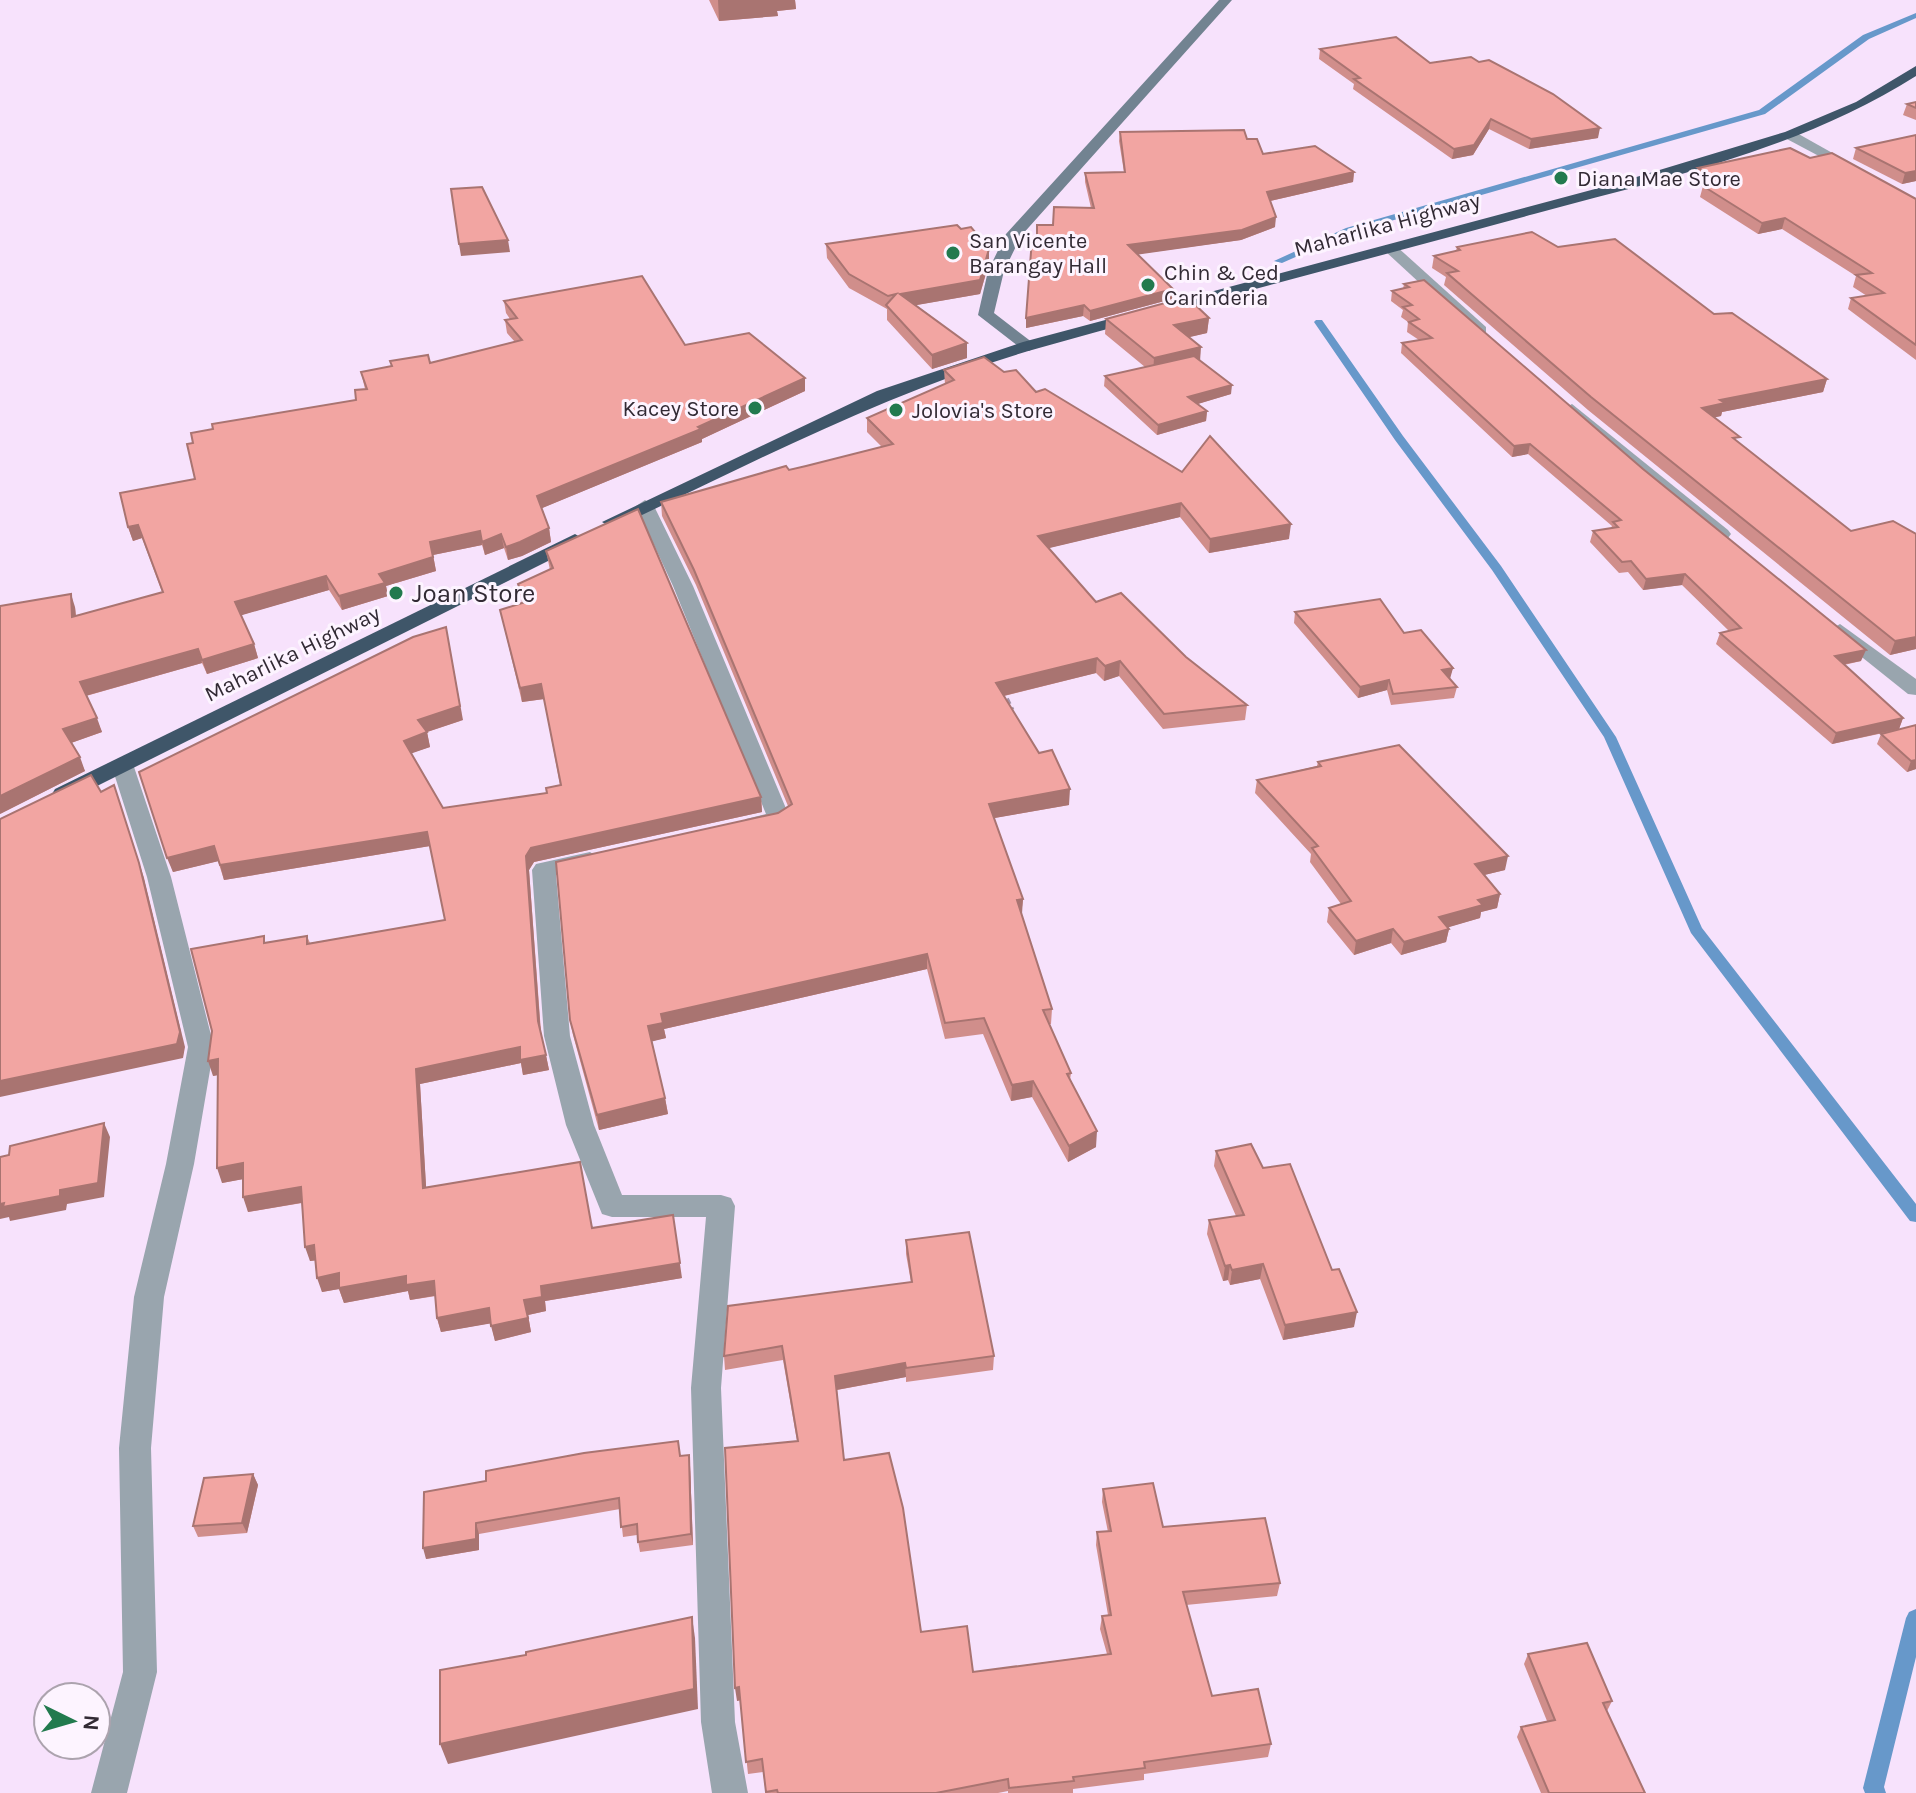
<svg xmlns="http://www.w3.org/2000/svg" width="1916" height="1793" font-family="Karla,sans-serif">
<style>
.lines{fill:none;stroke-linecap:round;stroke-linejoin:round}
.stream{fill:#6798ca;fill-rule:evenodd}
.path{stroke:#a494a8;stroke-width:5;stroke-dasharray:6 4;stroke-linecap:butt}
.street{fill:#99a5ae;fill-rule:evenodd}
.secondary{fill:#728391;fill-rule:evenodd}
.highway{fill:#3f5669;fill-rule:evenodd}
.wall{fill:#d08e8b}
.shaded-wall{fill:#a97471}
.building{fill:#f2a5a2;stroke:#a97471;stroke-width:2}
.poi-dot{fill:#227a4e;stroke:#fdf4ff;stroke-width:3}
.labels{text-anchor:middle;stroke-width:6;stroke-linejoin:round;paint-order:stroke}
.far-poi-label{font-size:22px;fill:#322a34;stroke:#fdf4ff;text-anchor:start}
.far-street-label{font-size:22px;fill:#322a34;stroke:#fdf4ff}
.poi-label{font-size:26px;fill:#322a34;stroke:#fdf4ff;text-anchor:start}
</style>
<rect width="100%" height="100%" fill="#f7e2fc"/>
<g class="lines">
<g class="stream">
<polygon points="1916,13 1916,18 1869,39 1765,114 1352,232 1282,263 1274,261 1346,228 1759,110 1863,35"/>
<polygon points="1316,320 1322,320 1403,436 1501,566 1616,737 1702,928 1916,1204 1916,1222 1910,1221 1691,933 1604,737 1492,570 1395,440 1314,322"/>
<polygon points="1916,1609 1916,1657 1884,1787 1886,1793 1865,1793 1863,1788 1906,1618 1909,1612"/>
</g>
<polyline class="path" points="1002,690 1012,710"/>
<g class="street">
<polygon points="1785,132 1795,132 1861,169 1849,172 1785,138"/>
<polygon points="1385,245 1395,245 1486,327 1486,333 1474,333 1385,251"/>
<polygon points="1572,404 1728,530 1731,534 1728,538 1714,538 1566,413 1563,409"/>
<polygon points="645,500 654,506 693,586 790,818 787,823 754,831 742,824 746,819 766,814 673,586 636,506"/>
<polygon points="1840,624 1916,679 1916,695 1908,694 1833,634 1830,630"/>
<polygon points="122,757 133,764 171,877 214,1047 194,1164 164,1297 151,1448 157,1672 127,1793 91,1793 123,1672 119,1448 134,1297 166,1164 188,1047 147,877 111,764"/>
<polygon points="590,852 602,860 598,865 556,875 570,1036 594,1125 622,1195 721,1195 731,1198 735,1206 721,1388 735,1722 748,1793 712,1793 701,1722 691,1388 706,1217 612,1217 602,1214 566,1125 544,1036 532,870 536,864"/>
</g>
<polygon class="secondary" points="1219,0 1232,0 1021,236 1004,271 994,313 1037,346 1029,351 1023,350 978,315 988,271 1006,234"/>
<g class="highway">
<path d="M1916 66V76C1801 149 1664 179 1534 214 1369 259 1204 302 1039 348 892 390 756 461 619 526L612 528 602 522 877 391 1023 342 1610 185 1785 132 1856 102Z"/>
<polygon points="575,534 585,540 582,544 71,799 63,801 52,794 55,789"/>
</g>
</g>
<g class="wall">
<polygon points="709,0 795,0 796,9 777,11 778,16 719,21"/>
<polygon points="1320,49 1430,63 1598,138 1529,149 1489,129 1473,155 1452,159 1353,89 1354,84 1319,59"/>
<polygon points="1916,102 1916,120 1903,115 1907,104"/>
<polygon points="1120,132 1247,139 1263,154 1354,172 1353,182 1270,201 1275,227 1241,240 1137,254 1173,289 1172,299 1090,321 1083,316 1026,328 1037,239 1053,225 1091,208 1085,182 1085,173 1124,172 1119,141"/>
<polygon points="1916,135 1916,181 1902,184 1853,159 1856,148"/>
<polygon points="1810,158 1916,199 1916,360 1848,309 1851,298 1867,296 1853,287 1856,276 1782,229 1758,234 1700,197 1703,186 1707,185 1695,179 1698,168"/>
<polygon points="961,229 989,249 989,263 980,294 916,305 967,343 967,358 932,369 887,320 887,309 849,288 827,258 826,244"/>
<polygon points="1457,247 1558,247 1714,314 1827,379 1823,392 1722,412 1721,416 1715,417 1739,443 1916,649 1890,655 1588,410 1444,285 1446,277 1432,268 1434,256 1456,251"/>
<polygon points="1404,284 1861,661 1844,665 1903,718 1899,729 1916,769 1907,772 1877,744 1881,734 1888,732 1832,744 1716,644 1720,633 1729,631 1682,585 1643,590 1628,572 1619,573 1590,542 1593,531 1611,528 1612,526 1528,454 1512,457 1401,353 1402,343 1419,340 1407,332 1408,322 1401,317 1403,310 1391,301 1392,291 1403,289"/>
<polygon points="504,301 685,345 805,391 702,439 702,442 542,508 549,528 551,542 522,556 508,560 504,548 485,555 482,545 433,555 436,571 386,586 388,596 342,610 329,590 241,615 254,644 258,658 207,674 202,663 86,696 102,732 71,743 85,771 0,814 75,607 76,616 162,592 142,538 133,541 128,527 195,479 356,400 365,389 361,372 430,363 515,342 507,333 505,320 510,319 506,313"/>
<polygon points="1209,318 1207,333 1189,337 1200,360 1231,394 1197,404 1207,411 1206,421 1157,435 1104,386 1105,376 1145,367 1105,334 1106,319"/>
<polygon points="944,370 1004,372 1289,539 1209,553 1180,517 1048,548 1096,602 1186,657 1247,705 1245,720 1163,729 1119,676 1104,681 1096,673 1004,696 1069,805 994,818 1023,899 1021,914 1052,1009 1051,1024 1049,1024 1071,1073 1070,1080 1096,1147 1068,1162 1032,1097 1011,1101 983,1034 945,1039 927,969 664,1029 666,1038 652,1041 665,1098 668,1114 599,1130 573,1035 570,1020 778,813 788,806 696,585 662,516 661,502 882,447 867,432 867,418 945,384"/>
<polygon points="546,551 761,797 762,812 534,862 529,870 541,1032 549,1070 523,1075 521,1063 420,1084 426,1187 592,1228 682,1278 545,1301 546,1311 528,1315 531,1332 495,1341 491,1323 441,1332 437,1318 436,1296 410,1300 408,1291 344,1303 339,1289 322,1292 316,1260 310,1261 302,1203 248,1212 243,1179 222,1183 218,1075 213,1076 266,943 307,936 310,943 445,920 430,846 224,880 218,861 173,872 139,772 463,720 427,732 430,747 411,753 443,808 547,793 560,785 544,699 522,702 500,610 522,603 518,584 550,570"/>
<polygon points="1295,612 1404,633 1453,668 1449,679 1457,687 1454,698 1391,705 1387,690 1358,698 1294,623"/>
<polygon points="1318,762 1505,870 1484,875 1500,894 1497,908 1481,912 1480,918 1448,927 1449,929 1446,942 1401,955 1391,943 1354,955 1327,922 1329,908 1341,904 1310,862 1311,854 1255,793 1257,780 1317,766"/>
<polygon points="1216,1151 1263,1168 1354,1327 1283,1340 1260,1279 1230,1285 1228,1280 1223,1281 1207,1234 1209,1220 1236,1216 1214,1166"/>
<polygon points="906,1240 994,1356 993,1370 906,1382 906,1377 837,1390 844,1460 921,1632 973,1672 1107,1654 1100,1629 1102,1616 1108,1615 1096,1545 1097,1532 1108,1532 1102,1502 1103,1489 1163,1527 1280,1583 1277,1596 1186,1605 1212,1696 1271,1744 1268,1757 1144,1774 1144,1780 1073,1789 1073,1793 1008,1793 1008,1791 998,1793 766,1793 763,1772 748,1774 740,1700 737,1701 797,1441 783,1360 725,1370 724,1356 911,1282 906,1254"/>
<polygon points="681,1456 690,1466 693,1545 640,1552 637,1535 623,1537 620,1509 479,1534 479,1550 426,1559 424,1492"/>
<polygon points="253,1474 258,1485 247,1533 198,1537 193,1526"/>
<polygon points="1528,1654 1612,1701 1607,1711 1645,1793 1541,1793 1517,1737 1521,1727 1547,1721 1524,1664"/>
</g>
<g class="shaded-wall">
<polygon points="718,0 795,0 796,9 777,11 778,16 719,21"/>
<polygon points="1491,119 1489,129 1473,155 1452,159 1454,149"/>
<polygon points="1600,128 1598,138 1529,149 1531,139"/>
<polygon points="1916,171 1916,181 1902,184 1905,173"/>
<polygon points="1354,172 1353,182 1266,202 1267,192"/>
<polygon points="1276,217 1275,227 1241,240 1128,256 1128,245"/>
<polygon points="1785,218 1782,229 1758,234 1762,223"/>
<polygon points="508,240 510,252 461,256 459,244"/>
<polygon points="989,249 989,263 980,294 900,308 900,294"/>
<polygon points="1173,289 1172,299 1090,321 1090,311"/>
<polygon points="1084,305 1083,316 1026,328 1026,318"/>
<polygon points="1209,318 1207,333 1173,341 1174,325"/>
<polygon points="967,343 967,358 932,369 932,355"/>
<polygon points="1201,347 1200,362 1153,374 1154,358"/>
<polygon points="805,378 805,391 702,439 702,442 540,509 537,496 698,427"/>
<polygon points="1827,379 1823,392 1722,412 1721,416 1699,421 1702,408 1720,400"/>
<polygon points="1232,385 1231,394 1188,407 1188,397"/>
<polygon points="1207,411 1206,421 1157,435 1158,425"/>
<polygon points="1530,444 1528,454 1512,457 1514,446"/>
<polygon points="1181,503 1180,517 1037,551 1038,536"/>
<polygon points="1291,524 1289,539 1209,553 1210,539"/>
<polygon points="138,525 142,538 133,541 128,527"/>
<polygon points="549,528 551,542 522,556 508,560 506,547"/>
<polygon points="480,531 482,545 433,555 436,571 386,586 388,596 342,610 339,596 430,542"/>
<polygon points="501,534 504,548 485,555 482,542"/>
<polygon points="1685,574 1682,585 1643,590 1646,579"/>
<polygon points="326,576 329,590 239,616 235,602"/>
<polygon points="71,594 75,607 77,630 72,617"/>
<polygon points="446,627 463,720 421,734 418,720"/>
<polygon points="1916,637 1916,649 1890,655 1895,641"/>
<polygon points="254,644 258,658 207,674 202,660"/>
<polygon points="198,649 202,663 85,696 80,682"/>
<polygon points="1866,650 1861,661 1830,667 1835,656"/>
<polygon points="1097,658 1096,673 995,698 996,683"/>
<polygon points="1120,661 1119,676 1104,681 1105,666"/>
<polygon points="1453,668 1450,679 1440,681 1442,670"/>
<polygon points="1389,680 1387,690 1358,698 1360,687"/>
<polygon points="541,684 544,699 522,702 520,688"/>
<polygon points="97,718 102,732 68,744 63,729"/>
<polygon points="1903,718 1899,729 1832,744 1836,733"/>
<polygon points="427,732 430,747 407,755 404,741"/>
<polygon points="80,757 85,771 0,814 0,796"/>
<polygon points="1916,760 1916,769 1907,772 1911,761"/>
<polygon points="1070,789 1069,805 989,819 989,804"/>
<polygon points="761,797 762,812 534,862 529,870 541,1036 538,1021 526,856 531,848"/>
<polygon points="119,800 144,878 185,1047 183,1058 0,1097 0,1081"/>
<polygon points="427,832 430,846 224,880 220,865"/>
<polygon points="214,846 219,861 173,872 167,858"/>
<polygon points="1508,856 1505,870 1472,878 1475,864"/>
<polygon points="1500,894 1497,908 1481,912 1480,918 1436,931 1439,917 1478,900"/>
<polygon points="1023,899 1022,914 1016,915 1017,900"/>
<polygon points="1393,929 1391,943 1354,955 1356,941"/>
<polygon points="1449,929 1446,942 1401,955 1404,942"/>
<polygon points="927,954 927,969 664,1029 666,1038 650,1042 648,1026 661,1014"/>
<polygon points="520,1047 546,1055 549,1070 523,1075 521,1063 420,1084 427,1202 423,1188 416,1069"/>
<polygon points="218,1059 223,1074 213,1076 208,1061"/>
<polygon points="1033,1081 1032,1097 1011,1101 1012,1085"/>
<polygon points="665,1098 668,1114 599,1130 597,1115"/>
<polygon points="104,1123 110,1137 104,1197 67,1204 66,1210 10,1221 9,1217 0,1219 0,1204 60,1190"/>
<polygon points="1097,1131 1096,1147 1068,1162 1069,1146"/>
<polygon points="243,1163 249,1178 222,1183 217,1168"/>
<polygon points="301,1187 306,1202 248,1212 243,1197"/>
<polygon points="673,1215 682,1278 545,1301 546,1311 528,1315 531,1332 495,1341 491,1326 541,1286"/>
<polygon points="314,1245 320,1260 310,1261 305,1247"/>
<polygon points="1263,1264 1260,1279 1230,1285 1232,1270"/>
<polygon points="1230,1265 1228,1280 1223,1281 1225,1266"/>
<polygon points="339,1273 406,1276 434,1281 439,1295 410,1300 408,1291 344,1303 339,1289 322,1292 317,1278"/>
<polygon points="489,1308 493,1323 441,1332 437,1318"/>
<polygon points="1357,1312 1354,1327 1283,1340 1285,1325"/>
<polygon points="905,1363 906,1377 836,1390 835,1376"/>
<polygon points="689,1455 690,1466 693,1545 691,1534"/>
<polygon points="253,1474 258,1485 247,1533 242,1523"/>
<polygon points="476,1523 479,1534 479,1550 426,1559 423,1548"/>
<polygon points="692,1617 695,1638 698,1709 448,1764 440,1744"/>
<polygon points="739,1687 741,1700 737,1701 735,1688"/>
</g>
<g class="building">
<polygon points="1396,37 1430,63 1471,57 1479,62 1489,60 1553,94 1600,128 1531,139 1491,119 1474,145 1454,149 1354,79 1360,78 1320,49"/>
<polygon points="1916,102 1916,108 1907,104"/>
<polygon points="1244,130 1247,139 1257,139 1263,154 1315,146 1354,172 1267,192 1276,217 1242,230 1128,245 1173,289 1090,311 1084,305 1026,318 1032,239 1037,239 1037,225 1053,225 1054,207 1094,208 1085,173 1125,172 1120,132"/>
<polygon points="1916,135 1916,171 1905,173 1856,148"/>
<polygon points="1790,148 1810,158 1832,153 1916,199 1916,345 1851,298 1884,293 1856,275 1872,273 1785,218 1762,223 1703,186 1722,181 1698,168"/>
<polygon points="482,187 508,240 459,244 451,189"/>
<polygon points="957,225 961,229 971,227 989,249 980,280 900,294 967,343 932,355 886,305 896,294 888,296 849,274 826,244"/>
<polygon points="1532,232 1558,247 1615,239 1714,314 1732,313 1827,379 1720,400 1725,403 1702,408 1740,437 1733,438 1851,531 1893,521 1916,534 1916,637 1895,641 1591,397 1447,273 1458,271 1434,256 1460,250 1457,247"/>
<polygon points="642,276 685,345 749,333 805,378 698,427 701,429 537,496 549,528 520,542 506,547 501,534 482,542 480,531 430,542 433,557 379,574 385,583 339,596 326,576 235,602 254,644 202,660 198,649 80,682 97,718 63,729 80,757 0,796 0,606 71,594 72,617 163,592 138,525 128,527 120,493 195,479 187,444 193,443 191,433 213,429 212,424 356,400 355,390 367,389 361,372 392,366 390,361 428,355 430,363 522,340 505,320 517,318 504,301"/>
<polygon points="1424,280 1643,469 1866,650 1835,656 1903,718 1836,733 1720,633 1741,628 1685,574 1646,579 1631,561 1622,562 1593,531 1618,527 1613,522 1621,520 1530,444 1514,446 1402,343 1432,338 1409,322 1419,319 1403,307 1412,305 1392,291 1409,287 1404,284"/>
<polygon points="1187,297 1209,318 1174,325 1201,347 1154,358 1106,319"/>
<polygon points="1194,356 1232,385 1188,397 1207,411 1158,425 1105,376"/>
<polygon points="984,357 1004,372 1016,370 1036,392 1045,389 1182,472 1210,436 1291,524 1210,539 1181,503 1038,536 1096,602 1121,593 1186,657 1247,705 1164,714 1120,661 1105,666 1097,658 996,683 1039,753 1052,750 1070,789 989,804 1023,899 1017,900 1052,1009 1043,1010 1071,1073 1067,1074 1097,1131 1069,1146 1033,1081 1012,1085 984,1018 945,1023 927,954 661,1014 663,1023 648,1026 665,1098 597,1115 570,1020 556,862 778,813 792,804 694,570 661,502 786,466 789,470 806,466 893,444 867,418 954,380 944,370"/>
<polygon points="638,509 761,797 531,848 526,856 538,1021 546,1055 520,1060 520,1047 416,1069 423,1188 580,1162 592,1228 673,1215 680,1263 541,1286 542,1297 524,1300 528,1318 491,1326 489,1308 437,1318 434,1281 406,1285 406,1276 339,1288 339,1273 317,1278 314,1245 305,1247 301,1187 243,1197 243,1163 217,1168 218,1059 208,1061 212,1031 191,949 264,936 264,943 307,936 307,944 445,920 427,832 220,865 214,846 167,858 139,772 413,637 446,627 460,706 418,720 427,732 404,741 443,808 547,793 546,788 561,785 541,684 520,688 500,610 525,602 518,584 553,568 546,551"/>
<polygon points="1380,599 1404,633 1421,630 1453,668 1442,670 1457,687 1393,694 1389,680 1360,687 1295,612"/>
<polygon points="1916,725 1916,760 1911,761 1881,734"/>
<polygon points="1399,745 1508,856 1475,864 1500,894 1478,900 1483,905 1439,917 1449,929 1404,942 1393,929 1356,941 1329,908 1351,901 1312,848 1318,846 1257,780 1321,766 1318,762"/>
<polygon points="91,775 101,792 114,785 139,863 180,1032 177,1044 0,1081 0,819"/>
<polygon points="104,1123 98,1183 60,1190 60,1196 3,1207 4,1203 0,1204 0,1157 9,1155 10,1146"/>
<polygon points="1251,1144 1263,1168 1290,1164 1332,1270 1339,1269 1357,1312 1285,1325 1263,1264 1232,1270 1230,1265 1225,1266 1209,1220 1244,1215 1216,1151"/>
<polygon points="969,1232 994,1356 906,1368 905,1363 835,1376 844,1460 889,1453 903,1508 921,1632 967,1626 973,1672 1111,1654 1102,1616 1111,1615 1097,1532 1111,1531 1103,1489 1153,1483 1163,1527 1265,1518 1280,1583 1183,1592 1212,1696 1258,1689 1271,1744 1144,1762 1145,1768 1073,1777 1074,1781 1009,1788 1008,1779 936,1793 778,1793 777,1790 766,1792 762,1759 746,1762 739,1687 735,1688 725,1448 798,1441 782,1346 724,1356 728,1306 912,1282 906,1240"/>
<polygon points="678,1441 680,1456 689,1455 691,1534 638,1542 637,1524 621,1527 619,1498 476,1523 476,1539 423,1548 424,1492 486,1481 486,1471 584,1453"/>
<polygon points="253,1474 242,1523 193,1526 204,1478"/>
<polygon points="692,1617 694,1689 440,1744 440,1670 526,1655 526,1652"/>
<polygon points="1587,1643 1612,1701 1603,1703 1645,1793 1549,1793 1521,1727 1555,1720 1528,1654"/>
</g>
<g class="poi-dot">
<circle cx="1561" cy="178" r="8"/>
<circle cx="953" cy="253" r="8"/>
<circle cx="1148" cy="285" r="8"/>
<circle cx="755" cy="408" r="8"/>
<circle cx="896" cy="410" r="8"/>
<circle cx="396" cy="593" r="8"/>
</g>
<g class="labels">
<g class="far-poi-label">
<text x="1577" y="186">Diana Mae Store</text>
<text x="969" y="248">San Vicente<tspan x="969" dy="25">Barangay Hall</tspan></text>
<text x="1164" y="280">Chin &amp; Ced<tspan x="1164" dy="25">Carinderia</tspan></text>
<text x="739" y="416" text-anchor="end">Kacey Store</text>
<text x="912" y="418">Jolovia's Store</text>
</g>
<g class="far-street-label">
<text transform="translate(1387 224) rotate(-15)" y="8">Maharlika Highway</text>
<text transform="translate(292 653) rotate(-26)" y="8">Maharlika Highway</text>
</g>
<g class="poi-label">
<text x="412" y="602">Joan Store</text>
</g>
</g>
<g transform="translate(72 1721) rotate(95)"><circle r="38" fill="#fdf4ff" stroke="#aca3ae" stroke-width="2"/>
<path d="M0-6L14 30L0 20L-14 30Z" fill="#227a4e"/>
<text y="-12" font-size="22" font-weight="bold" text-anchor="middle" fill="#322a34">N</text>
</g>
</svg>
